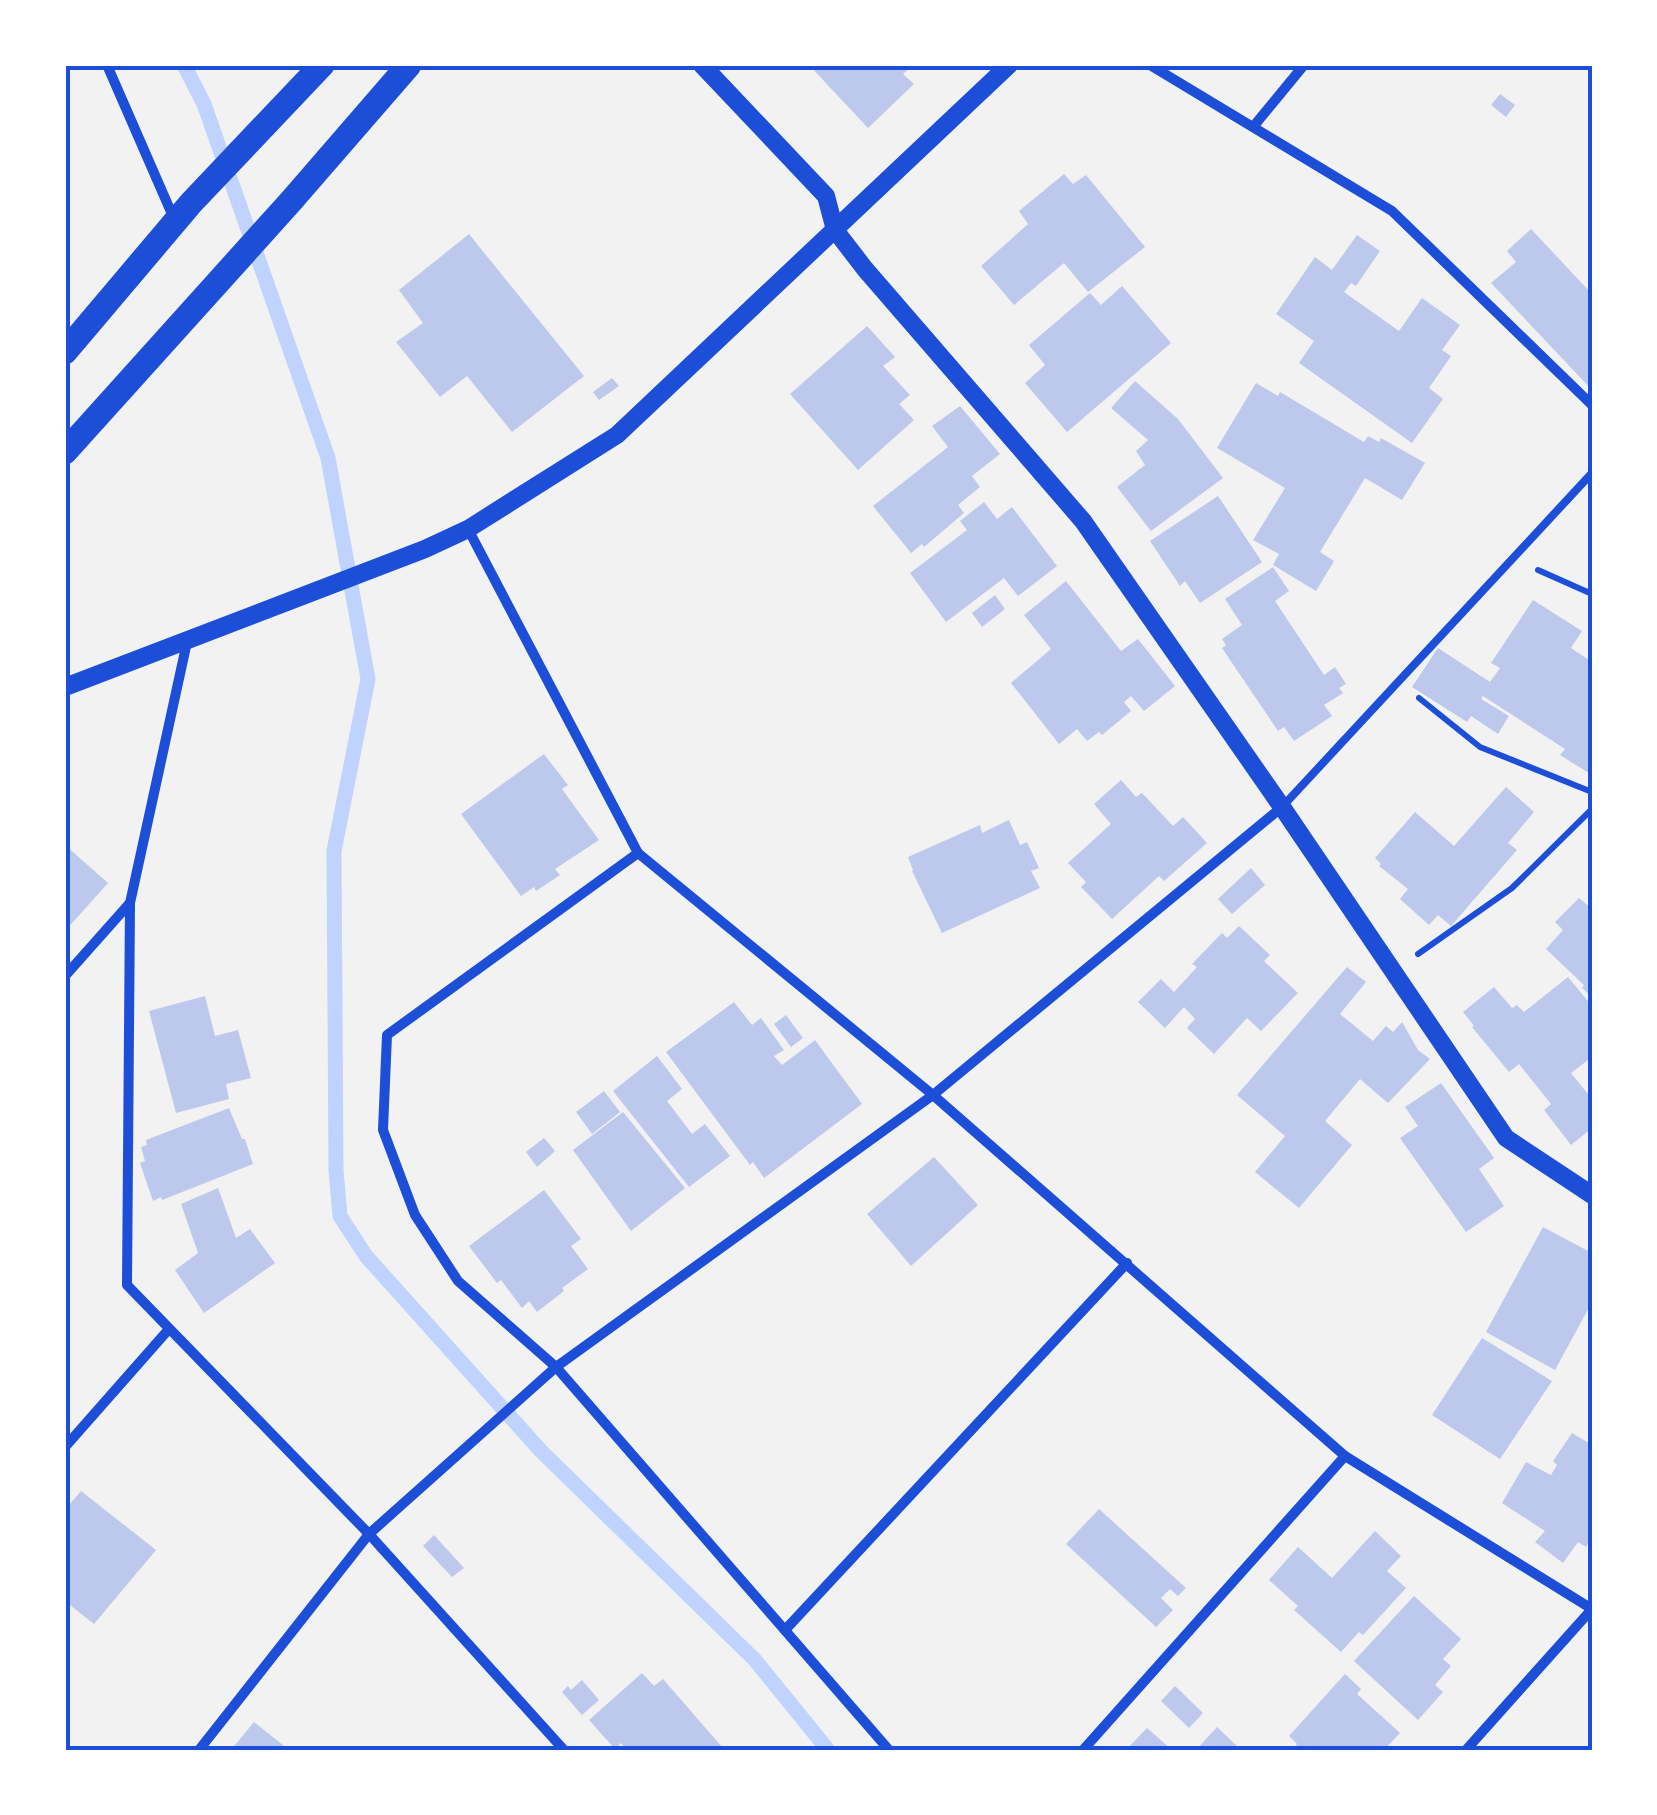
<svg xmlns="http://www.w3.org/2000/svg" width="1657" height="1815" font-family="Karla,sans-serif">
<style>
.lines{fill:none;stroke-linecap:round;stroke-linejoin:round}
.stream{stroke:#bfd3fe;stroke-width:15}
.building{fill:#bdc9ec}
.path{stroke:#1d4ed8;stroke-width:6}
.service{stroke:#1d4ed8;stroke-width:8}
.minor{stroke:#1d4ed8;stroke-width:10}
.tertiary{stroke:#1d4ed8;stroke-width:18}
.primary{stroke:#1d4ed8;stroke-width:25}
.neatline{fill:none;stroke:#1d4ed8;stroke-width:4}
</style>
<rect width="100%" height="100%" fill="#f2f2f2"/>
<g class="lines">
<polyline class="stream" points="184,65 204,104 328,458 368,679 334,851 336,1170 340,1216 366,1256 541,1451 755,1660 828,1750"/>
</g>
<g class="building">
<polygon points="809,65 913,65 903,74 914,84 868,128"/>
<polygon points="1500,94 1515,105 1506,117 1491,105"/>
<polygon points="1064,174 1073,184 1086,175 1145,247 1088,292 1064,263 1014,305 981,266 1028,224 1019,211"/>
<polygon points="1531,229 1592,294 1592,390 1491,283 1516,262 1507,251"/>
<polygon points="469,234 584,376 512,432 467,376 440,397 396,342 423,323 399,290"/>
<polygon points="1357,235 1380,251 1356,286 1351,283 1344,292 1399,331 1422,298 1460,325 1442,350 1451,356 1429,388 1443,399 1412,443 1299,363 1314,341 1276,314 1315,257 1332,270"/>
<polygon points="1122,286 1171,343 1067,432 1025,383 1045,365 1029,345 1090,293 1101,305"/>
<polygon points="867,326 895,357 883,366 910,395 899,404 914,420 858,470 790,394"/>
<polygon points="612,378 619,386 599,400 593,392"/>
<polygon points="1135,381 1178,419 1223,478 1151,531 1117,487 1145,465 1136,451 1148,440 1111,408"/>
<polygon points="1256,383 1278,396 1280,392 1364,442 1368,436 1379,442 1381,438 1425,463 1402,500 1365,478 1320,552 1334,561 1316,591 1273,565 1279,554 1253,540 1285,488 1217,448"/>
<polygon points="960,406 1000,454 972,476 980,487 958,505 964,513 924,547 922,544 911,553 873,506 948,447 932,426"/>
<polygon points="1218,496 1262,562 1200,603 1185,581 1180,586 1150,541"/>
<polygon points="984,502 997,519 1012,507 1057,566 1018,596 1004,578 946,622 910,573 967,530 960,521"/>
<polygon points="1273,567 1289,591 1275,601 1324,675 1335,667 1346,684 1339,688 1343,693 1324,705 1332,716 1294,741 1284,727 1278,731 1222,648 1226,645 1222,639 1242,625 1225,599"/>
<polygon points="1066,581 1121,651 1138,639 1175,686 1144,711 1131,696 1124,702 1131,711 1102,735 1099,732 1087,741 1077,729 1059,744 1011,683 1051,649 1024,615"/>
<polygon points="995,595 1005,609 982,627 972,613"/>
<polygon points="1533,600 1582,631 1571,648 1592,662 1592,775 1560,755 1565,749 1483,696 1481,699 1509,716 1498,734 1471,716 1467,722 1412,687 1438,648 1490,682 1500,668 1491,663"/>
<polygon points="544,754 568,785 562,789 599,840 555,869 560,875 536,891 534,887 521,896 461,814"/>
<polygon points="1121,780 1136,797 1142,793 1173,826 1183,817 1207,843 1164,881 1159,876 1112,919 1081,887 1086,882 1068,863 1111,824 1094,804"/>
<polygon points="1506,787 1534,812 1508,843 1517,850 1451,926 1438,915 1429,925 1400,899 1408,889 1379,866 1381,864 1375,858 1415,812 1454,846"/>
<polygon points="1009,820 1020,845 1027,842 1039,868 1031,871 1040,888 942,933 912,871 913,870 908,857 980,825 982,833"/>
<polygon points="65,845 108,883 65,931"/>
<polygon points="1251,868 1265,885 1232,914 1218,899"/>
<polygon points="1579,898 1592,909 1592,997 1582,988 1584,985 1546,949 1563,930 1555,922"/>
<polygon points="1239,926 1270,955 1264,961 1298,993 1261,1031 1247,1018 1214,1054 1187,1028 1195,1019 1184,1007 1165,1028 1138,1002 1161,979 1174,992 1197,967 1192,964 1222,933 1227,938"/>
<polygon points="1347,967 1366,982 1340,1014 1373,1041 1386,1026 1393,1032 1402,1022 1418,1050 1430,1059 1388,1103 1360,1079 1325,1121 1352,1145 1299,1208 1255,1172 1285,1136 1237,1095"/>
<polygon points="1568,977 1592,1006 1592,1057 1571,1073 1592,1099 1592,1128 1571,1145 1544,1110 1551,1104 1519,1064 1509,1072 1472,1027 1474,1026 1463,1012 1494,987 1512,1008 1517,1005 1524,1012"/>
<polygon points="205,996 215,1036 238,1030 251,1078 226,1084 229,1099 176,1113 149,1011"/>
<polygon points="734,1002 752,1025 761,1018 784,1050 774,1056 782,1065 815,1040 862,1104 764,1178 753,1162 750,1165 666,1052"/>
<polygon points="786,1015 803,1038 791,1047 774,1024"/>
<polygon points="657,1056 682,1089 667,1101 692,1134 705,1124 730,1156 689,1187 613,1091"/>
<polygon points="1441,1083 1494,1158 1479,1169 1504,1206 1466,1232 1400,1138 1418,1126 1405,1107"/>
<polygon points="604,1091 620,1112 592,1134 576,1112"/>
<polygon points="229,1108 242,1139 245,1139 253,1164 162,1200 161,1197 153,1201 140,1163 145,1161 141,1147 147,1145 146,1140"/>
<polygon points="623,1112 685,1188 631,1231 573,1150"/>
<polygon points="544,1138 555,1151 537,1167 526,1152"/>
<polygon points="934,1157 978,1205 911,1266 867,1214"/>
<polygon points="218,1188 236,1238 250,1229 275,1263 204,1313 175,1270 198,1253 181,1204"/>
<polygon points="544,1190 581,1239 571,1246 588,1269 562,1288 564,1291 537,1312 529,1301 522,1308 501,1280 497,1283 469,1246"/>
<polygon points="1543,1227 1592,1253 1592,1302 1555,1370 1486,1332"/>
<polygon points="1482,1338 1552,1381 1500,1459 1432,1415"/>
<polygon points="1572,1433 1592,1445 1592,1537 1586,1547 1578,1542 1563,1563 1535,1542 1545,1531 1502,1503 1526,1462 1551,1475 1557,1465 1553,1461"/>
<polygon points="81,1491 156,1550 94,1624 65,1601 65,1510"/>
<polygon points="1099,1509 1186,1588 1178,1596 1170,1589 1161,1598 1173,1610 1156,1627 1066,1544"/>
<polygon points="1375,1531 1401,1556 1387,1571 1406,1588 1363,1635 1359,1632 1341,1652 1294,1610 1298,1606 1269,1580 1298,1547 1332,1578"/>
<polygon points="434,1535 464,1568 452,1577 423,1546"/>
<polygon points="1414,1596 1461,1639 1443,1659 1451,1666 1435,1685 1443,1692 1418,1720 1354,1661"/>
<polygon points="642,1673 654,1686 663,1679 722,1747 719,1750 627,1750 621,1743 615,1749 589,1720"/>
<polygon points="1345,1674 1361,1689 1357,1694 1400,1733 1384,1750 1292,1750 1297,1744 1289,1736"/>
<polygon points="582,1680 599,1700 582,1715 562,1692 568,1686 571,1690"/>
<polygon points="1175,1686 1203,1713 1189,1728 1161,1701"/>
<polygon points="254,1722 289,1750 231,1750"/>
<polygon points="1217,1727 1241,1750 1196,1750"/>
<polygon points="1147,1728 1172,1750 1126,1750"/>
</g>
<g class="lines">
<g class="path">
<polyline points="1538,570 1592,594"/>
<polyline points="1419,698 1480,747 1592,792"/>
<polyline points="1418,954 1512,888 1592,809"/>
</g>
<polyline class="service" points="1282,807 1592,473"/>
<g class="minor">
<polyline points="107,65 175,221"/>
<polyline points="1150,65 1392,211 1592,405"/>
<polyline points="1253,127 1304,65"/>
<polyline points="468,529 638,853 387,1035 383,1130 415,1215 458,1281 556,1367 889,1750"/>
<polyline points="187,642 130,903 127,1285 369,1534 564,1750"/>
<polyline points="638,853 933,1095 1345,1456 1592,1609"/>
<polyline points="65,976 129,904"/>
<polyline points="65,1447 169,1329"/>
<polyline points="785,1630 1127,1263"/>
<polyline points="199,1750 369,1534 556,1367 933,1095 1282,807"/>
<polyline points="1083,1750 1345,1456"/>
<polyline points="1466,1750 1592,1609"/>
</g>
<g class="tertiary">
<polyline points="702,65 826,196 835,230 865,269 1083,521 1282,807 1506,1138 1592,1195"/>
<polyline points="65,687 425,549 468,529 617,435 1009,65"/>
</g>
<g class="primary">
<polyline points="65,352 191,203 322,65"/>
<polyline points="65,452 292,200 409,65"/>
</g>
</g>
<rect width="1657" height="1815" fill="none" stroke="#ffffff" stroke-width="135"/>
<rect x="68" y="68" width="1522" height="1680" class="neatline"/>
</svg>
